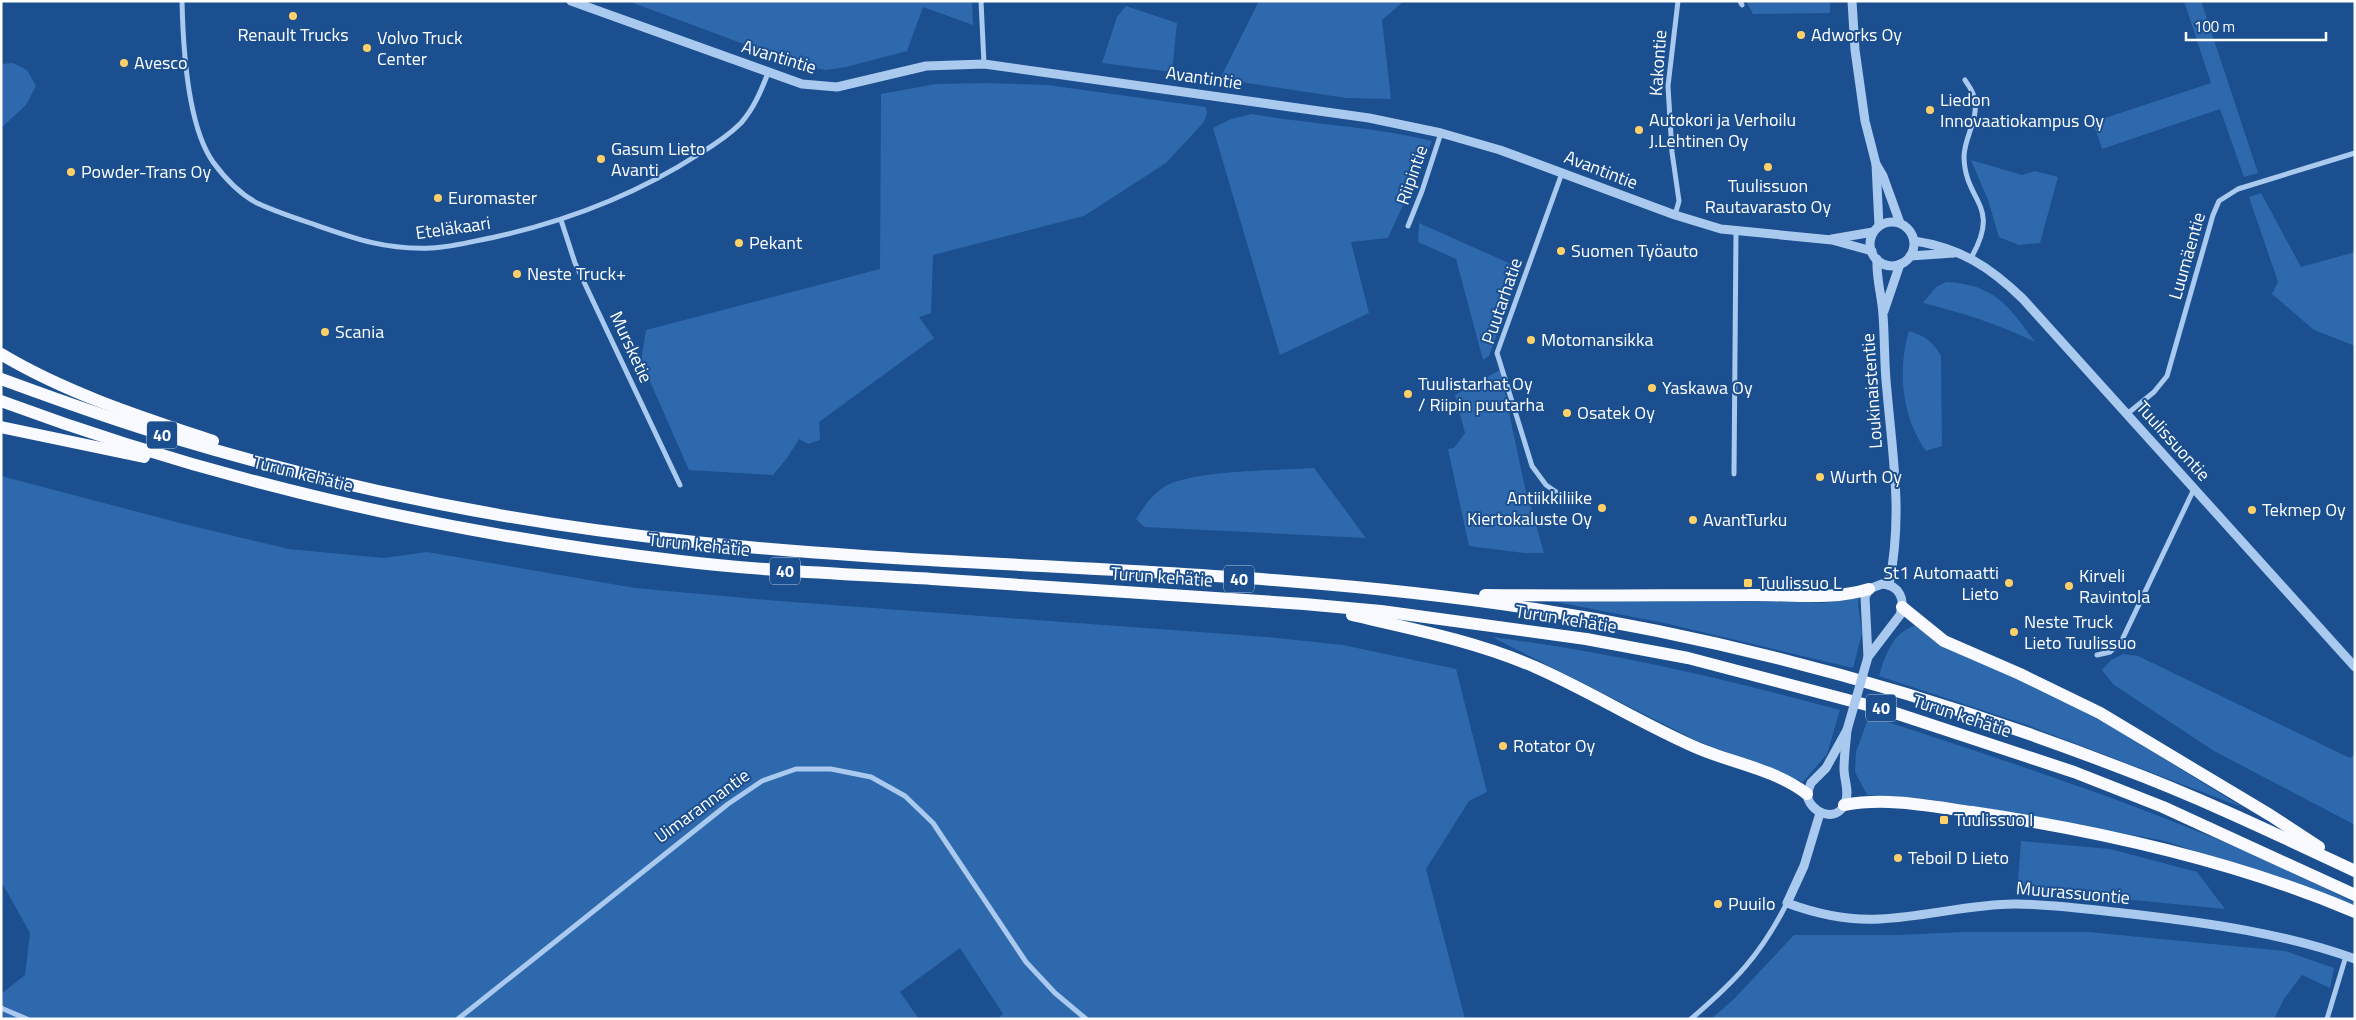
<svg xmlns="http://www.w3.org/2000/svg" width="2356" height="1020" font-family="'Titillium Web',sans-serif">
<style>
.green{fill:#2e69ad}
.lines{fill:none;stroke-linecap:round;stroke-linejoin:round}
.minor{stroke:#a9c9ee;stroke-width:5}
.tertiary{stroke:#a9c9ee;stroke-width:9}
.trunk{stroke:#f8faff;stroke-width:12}
.tertiary-bridge{stroke:#a9c9ee;stroke-width:9}
.poi-dot{fill:#ffd166;stroke:#1b4f8f;stroke-width:2}
.labels{text-anchor:middle;stroke-width:4;stroke-linejoin:round;paint-order:stroke}
.shield{fill:#1b4f8f;stroke:#bbcadd;stroke-width:1}
.shield-label{font-size:16px;font-weight:bold;fill:#fff}
.poi-label{font-size:18px;fill:#fff;stroke:#1b4f8f;text-anchor:start}
.street-label{font-size:18px;fill:#fff;stroke:#1b4f8f}
</style>
<rect width="100%" height="100%" fill="#1b4f8f"/>
<g class="green">
<path d="M628,1H972L973,25L923,7L907,51L846,67L826,70L803,66Z"/>
<path d="M1259,1H1404L1382,20L1391,99L1346,98L1220,79Z"/>
<path d="M1746,1H1830V13L1753,14Z"/>
<path d="M2184,1H2201L2258,173L2244,177L2220,109L2102,149L2093,122L2211,83Z"/>
<path d="M1126,6L1177,23L1172,72L1102,63L1117,17Z"/>
<path d="M13,63L27,70L36,86L26,105L1,128V64Z"/>
<path d="M988,83L1047,85L1206,107L1207,114L1203,123L1166,163L1084,216L933,255L931,313L919,317L934,338L819,422L820,440L808,444L799,439L787,458L773,475L689,470L641,361L646,330L880,269L881,94L936,84Z"/>
<path d="M1252,114C1312,125 1372,126 1432,141L1388,238L1351,242L1369,313L1280,355L1213,128L1231,119Z"/>
<path d="M1971,160L2022,175L2035,171L2058,177L2040,243L2019,245L1999,237L1988,200Z"/>
<path d="M2261,193L2301,267L2355,252V346L2314,330L2272,294L2278,282L2249,197Z"/>
<path d="M1419,223L1520,268L1489,356L1483,360L1456,259L1418,242Z"/>
<path d="M1946,282C1994,284 2009,306 2035,342C1999,324 1962,313 1923,303L1936,287Z"/>
<path d="M1909,331C1925,336 1932,341 1941,356L1942,446L1926,451C1902,418 1897,371 1909,331Z"/>
<path d="M1500,370L1525,488L1544,553H1524L1469,546L1448,449L1454,448L1465,433L1455,395Z"/>
<path d="M1314,468L1366,538L1144,527L1136,519C1143,508 1150,497 1161,489C1187,469 1278,471 1314,468Z"/>
<path d="M1,476L184,524L289,549L383,558L427,552L635,588L779,601L1267,637L1343,645L1456,669L1487,792L1469,801L1426,869L1465,1019H997L1003,1014L960,948L900,992L919,1019H2L1,994L25,975L30,933L1,881Z"/>
<path d="M1859,598L1858,604L1862,633L1853,668L1664,623L1541,599L1779,600L1823,603Z"/>
<path d="M1917,625L2107,724L2244,808L2027,725L1879,676C1886,654 1892,632 1917,625Z"/>
<path d="M1492,637C1610,652 1725,679 1840,710L1827,754L1803,782L1695,740Z"/>
<path d="M2123,654L2138,656L2350,758L2355,754V825L2214,751L2114,685L2102,670L2111,660Z"/>
<path d="M1869,716C1998,758 2127,800 2252,854C2287,868 2321,887 2355,903V907L2315,891L2165,841L2003,811L1919,798L1867,795L1855,772L1856,752Z"/>
<path d="M2021,841L2110,849L2197,872L2225,909L2041,891L2017,895Z"/>
<path d="M1964,932H2088L2285,951L2334,968L2330,988L2302,975L2284,999L2274,1019H1711L1734,999L1794,935H1898Z"/>
</g>
<g class="lines">
<g class="minor">
<path d="M182,1C183,47 187,125 213,162C224,177 240,194 257,203C274,211 292,217 310,223C353,238 384,250 431,248C453,247 474,241 495,237C567,221 637,194 699,154C714,145 729,135 741,123C754,108 761,91 768,73"/>
<path d="M981,1L984,64"/>
<path d="M1740,1L1742,5"/>
<path d="M1965,80C1968,85 1973,91 1974,97C1980,118 1964,137 1964,157C1965,203 2002,204 1971,258"/>
<path d="M1562,173L1497,353L1532,466L1546,485L1562,496L1581,498"/>
<path d="M1675,215L1679,201L1672,152L1668,86L1678,1"/>
<path d="M561,220L575,263L680,485"/>
<path d="M1408,226L1422,191L1441,133"/>
<path d="M2127,414L2154,392L2167,376L2213,215L2219,201L2238,189L2355,153"/>
<path d="M1734,474L1736,232"/>
<path d="M2097,655L2110,652L2122,640L2194,489"/>
<path d="M1,1008L27,1019"/>
<path d="M458,1019L728,804L762,781L796,769H831L871,777L905,796L933,823L1026,962L1055,993L1086,1019"/>
<path d="M1691,1019C1735,981 1760,956 1787,903"/>
<path d="M2327,1019L2346,956"/>
</g>
<g class="tertiary">
<path d="M571,1L802,84L837,87L926,66L984,64L1369,118L1441,133L1500,150L1675,215L1721,229L1832,240L1872,251"/>
<path d="M1852,1L1855,50L1865,121L1876,164L1883,176L1900,223"/>
<path d="M1876,164L1879,226"/>
<circle cx="1892" cy="244" r="22"/>
<path d="M1832,239L1873,232"/>
<path d="M1914,241C1961,248 1990,267 2023,299L2355,667"/>
<path d="M1910,256L1954,253"/>
<path d="M1877,259C1876,279 1882,296 1883,315C1885,341 1884,366 1887,391C1893,460 1903,515 1889,585"/>
<path d="M1884,311L1900,264"/>
<path d="M1882,584C1899,585 1906,599 1900,615L1868,657L1865,597L1869,589Z"/>
<path d="M1847,730C1846,743 1844,756 1844,769C1844,780 1850,792 1845,803C1837,824 1809,813 1807,794L1811,783L1826,768Z"/>
<path d="M1820,813L1804,866L1787,903C1817,914 1848,921 1880,919C1925,917 1970,904 2015,904C2055,904 2094,910 2132,914C2208,923 2283,933 2355,959"/>
</g>
<g class="trunk">
<path d="M1,354C66,393 141,417 213,441"/>
<path d="M1,379C58,400 116,421 174,438C340,488 514,523 686,541C968,571 1254,565 1535,609C1735,640 1933,695 2121,768C2201,798 2278,835 2355,871"/>
<path d="M1,401C219,482 449,534 680,561C763,571 848,574 932,579C1056,587 1180,595 1304,604L1381,611L1586,639L1688,658L1886,710L2074,772L2163,807L2355,895"/>
<path d="M1,427L144,457"/>
<path d="M1485,595C1573,596 1661,595 1748,595C1789,594 1830,601 1869,589"/>
<path d="M1902,607L1944,641L2020,674L2100,713L2270,815L2319,847"/>
<path d="M1352,615C1413,629 1478,642 1535,667C1590,691 1640,723 1695,747C1731,763 1775,769 1807,794"/>
<path d="M1844,805C1887,797 1929,806 1972,812C2100,831 2235,861 2355,912"/>
</g>
<path class="tertiary-bridge" d="M1847,730L1868,657"/>
</g>
<g class="poi-dot">
<circle cx="293" cy="16" r="5"/>
<circle cx="1801" cy="35" r="5"/>
<circle cx="367" cy="48" r="5"/>
<circle cx="124" cy="63" r="5"/>
<circle cx="1930" cy="110" r="5"/>
<circle cx="1639" cy="130" r="5"/>
<circle cx="601" cy="159" r="5"/>
<circle cx="1768" cy="167" r="5"/>
<circle cx="71" cy="172" r="5"/>
<circle cx="438" cy="198" r="5"/>
<circle cx="739" cy="243" r="5"/>
<circle cx="1561" cy="251" r="5"/>
<circle cx="517" cy="274" r="5"/>
<circle cx="325" cy="332" r="5"/>
<circle cx="1531" cy="340" r="5"/>
<circle cx="1652" cy="388" r="5"/>
<circle cx="1408" cy="394" r="5"/>
<circle cx="1567" cy="413" r="5"/>
<circle cx="1820" cy="477" r="5"/>
<circle cx="1602" cy="508" r="5"/>
<circle cx="2252" cy="510" r="5"/>
<circle cx="1693" cy="520" r="5"/>
<rect x="1743" y="578" width="10" height="10" rx="2.5"/>
<circle cx="2009" cy="583" r="5"/>
<circle cx="2069" cy="586" r="5"/>
<circle cx="2014" cy="632" r="5"/>
<circle cx="1503" cy="746" r="5"/>
<rect x="1939" y="815" width="10" height="10" rx="2.5"/>
<circle cx="1898" cy="858" r="5"/>
<circle cx="1718" cy="904" r="5"/>
</g>
<g class="labels">
<g class="shield">
<rect x="147" y="421.5" width="30" height="27" rx="4"/>
<rect x="770" y="557.5" width="30" height="27" rx="4"/>
<rect x="1224" y="565.5" width="30" height="27" rx="4"/>
<rect x="1866" y="694.5" width="30" height="27" rx="4"/>
</g>
<g class="shield-label">
<text x="162" y="441">40</text>
<text x="785" y="577">40</text>
<text x="1239" y="585">40</text>
<text x="1881" y="714">40</text>
</g>
<g class="poi-label">
<text x="293" y="41" text-anchor="middle">Renault Trucks</text>
<text x="1811" y="41">Adworks Oy</text>
<text x="377" y="44">Volvo Truck<tspan x="377" dy="21">Center</tspan></text>
<text x="134" y="69">Avesco</text>
<text x="1940" y="106">Liedon<tspan x="1940" dy="21">Innovaatiokampus Oy</tspan></text>
<text x="1649" y="126">Autokori ja Verhoilu<tspan x="1649" dy="21">J.Lehtinen Oy</tspan></text>
<text x="611" y="155">Gasum Lieto<tspan x="611" dy="21">Avanti</tspan></text>
<text x="81" y="178">Powder-Trans Oy</text>
<text x="1768" y="192" text-anchor="middle">Tuulissuon<tspan x="1768" dy="21">Rautavarasto Oy</tspan></text>
<text x="448" y="204">Euromaster</text>
<text x="749" y="249">Pekant</text>
<text x="1571" y="257">Suomen Työauto</text>
<text x="527" y="280">Neste Truck+</text>
<text x="335" y="338">Scania</text>
<text x="1541" y="346">Motomansikka</text>
<text x="1418" y="390">Tuulistarhat Oy<tspan x="1418" dy="21">/ Riipin puutarha</tspan></text>
<text x="1662" y="394">Yaskawa Oy</text>
<text x="1577" y="419">Osatek Oy</text>
<text x="1830" y="483">Wurth Oy</text>
<text x="1592" y="504" text-anchor="end">Antiikkiliike<tspan x="1592" dy="21">Kiertokaluste Oy</tspan></text>
<text x="2262" y="516">Tekmep Oy</text>
<text x="1703" y="526">AvantTurku</text>
<text x="1999" y="579" text-anchor="end">St1 Automaatti<tspan x="1999" dy="21">Lieto</tspan></text>
<text x="2079" y="582">Kirveli<tspan x="2079" dy="21">Ravintola</tspan></text>
<text x="1758" y="589">Tuulissuo L</text>
<text x="2024" y="628">Neste Truck<tspan x="2024" dy="21">Lieto Tuulissuo</tspan></text>
<text x="1513" y="752">Rotator Oy</text>
<text x="1954" y="826">Tuulissuo I</text>
<text x="1908" y="864">Teboil D Lieto</text>
<text x="1728" y="910">Puuilo</text>
</g>
<g class="street-label">
<text transform="translate(779 57) rotate(17)" y="6">Avantintie</text>
<text transform="translate(1658 63) rotate(-86)" y="6">Kakontie</text>
<text transform="translate(1204 78) rotate(8)" y="6">Avantintie</text>
<text transform="translate(1601 170) rotate(21)" y="6">Avantintie</text>
<text transform="translate(1412 175) rotate(-71)" y="6">Riipintie</text>
<text transform="translate(453 228) rotate(-8)" y="6">Eteläkaari</text>
<text transform="translate(2187 256) rotate(-74)" y="6">Luumäentie</text>
<text transform="translate(1502 301) rotate(-71)" y="6">Puutarhatie</text>
<text transform="translate(631 347) rotate(65)" y="6">Mursketie</text>
<text transform="translate(1872 391) rotate(-94)" y="6">Loukinaistentie</text>
<text transform="translate(2173 441) rotate(48)" y="6">Tuulissuontie</text>
<text transform="translate(303 474) rotate(14)" y="6">Turun kehätie</text>
<text transform="translate(699 545) rotate(6)" y="6">Turun kehätie</text>
<text transform="translate(1162 577) rotate(4)" y="6">Turun kehätie</text>
<text transform="translate(1566 619) rotate(9)" y="6">Turun kehätie</text>
<text transform="translate(1962 716) rotate(18)" y="6">Turun kehätie</text>
<text transform="translate(702 806) rotate(-36)" y="6">Uimarannantie</text>
<text transform="translate(2073 893) rotate(5)" y="6">Muurassuontie</text>
</g>
</g>
<rect width="2356" height="1020" fill="none" stroke="#ffffff" stroke-width="5"/>
<path d="M2186 32v8h140v-8" fill="none" stroke="#ffffff" stroke-width="2.5"/>
<text x="2194" y="32" font-size="15" fill="#ffffff" stroke="#1b4f8f" stroke-width="4" paint-order="stroke">100 m</text>
</svg>
